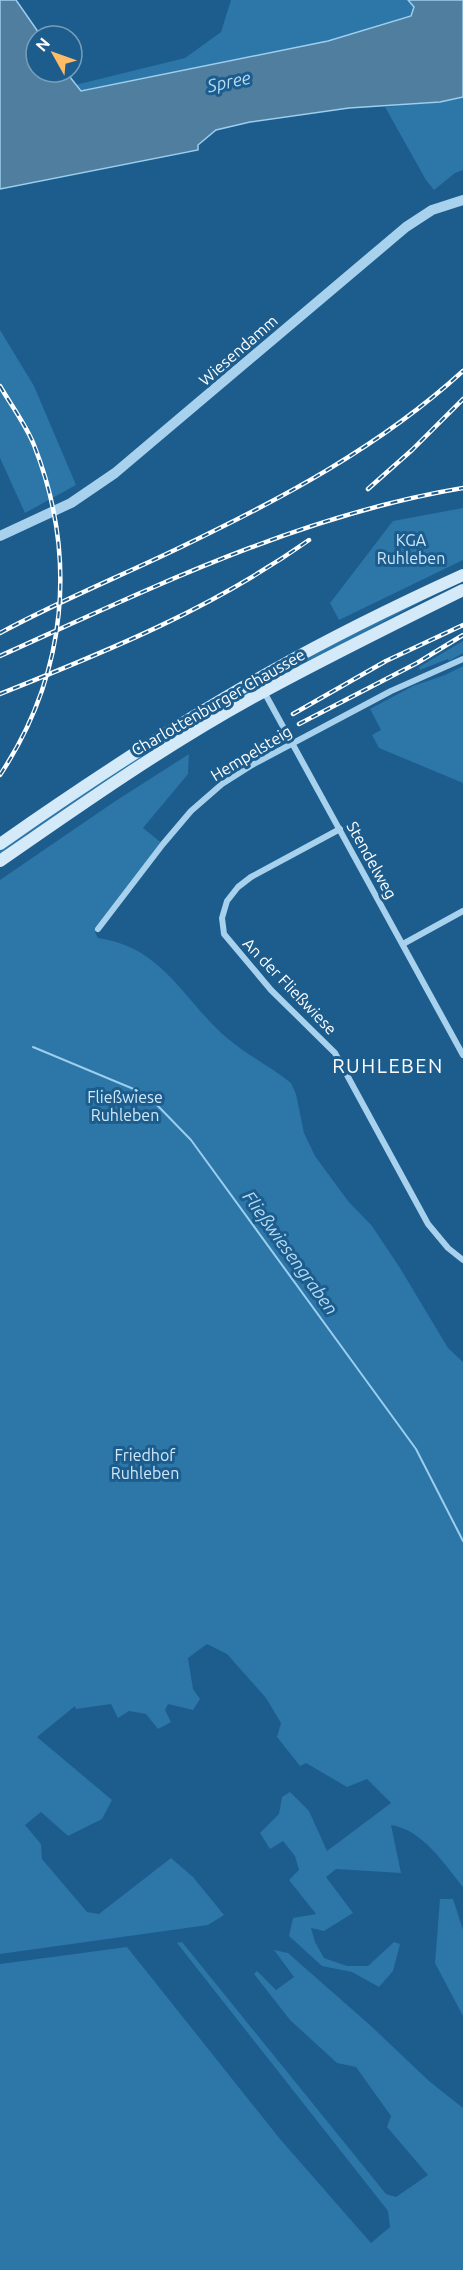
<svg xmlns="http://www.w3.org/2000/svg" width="463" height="2270" font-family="Ubuntu,sans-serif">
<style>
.green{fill:#2c76a8}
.water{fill:#507e9f;stroke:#9bceef;stroke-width:1.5}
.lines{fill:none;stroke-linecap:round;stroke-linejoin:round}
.stream{stroke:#9bceef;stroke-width:2}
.minor{stroke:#a8d1ed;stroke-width:6}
.tertiary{stroke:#a8d1ed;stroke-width:10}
.secondary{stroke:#d5eaf9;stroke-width:12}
.rail-casing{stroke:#fff;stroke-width:4.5}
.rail{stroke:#1c5d8d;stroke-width:2;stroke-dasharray:7;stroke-linecap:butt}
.labels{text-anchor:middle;stroke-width:6;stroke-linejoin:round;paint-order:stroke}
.street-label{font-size:16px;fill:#fff;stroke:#1c5d8d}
.park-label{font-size:16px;fill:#cee8f9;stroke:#1c5d8d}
.water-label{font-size:18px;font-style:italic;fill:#b4dbf4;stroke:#1c5d8d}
.quarter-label{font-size:20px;letter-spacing:1.5px;fill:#fff;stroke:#1c5d8d}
</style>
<rect width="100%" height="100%" fill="#1c5d8d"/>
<g class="green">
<path d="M231,0H408L414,7L411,16L328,41L81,91L75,85L185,58L221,32Z"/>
<path d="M463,97V170L455,173L434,190L426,180L385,107L440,102Z"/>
<path d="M0,330L34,386L76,485L25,513L0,458Z"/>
<path d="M463,508V560L339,620L330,603L393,521Z"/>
<path d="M421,598L422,601L286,674L285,672L321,649Z"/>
<path d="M463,641V653L449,661L448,659L420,670L419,667Z"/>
<path d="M463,666V783L379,748L372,735L381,730L370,709L413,686L445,675Z"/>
<path d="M250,690L254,691L0,855V849C81,793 164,740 250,690Z"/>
<path d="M189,754L188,774L143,828L163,844L95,932L98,938C163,947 182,999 227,1038C247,1055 271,1067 291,1083L296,1094L304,1133L315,1156L348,1201L372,1226L400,1268L448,1348L463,1362V1887C444,1864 423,1830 391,1825L401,1873L336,1869L326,1877L353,1913L324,1931L311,1928L315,1942L324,1958L347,1966H368L394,1942L400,1944L393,1971L379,1987L352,1972L322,1966L289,1936L293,1918L316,1914L289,1880L299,1870L295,1856L283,1841L270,1849L260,1833L279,1814L282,1797L290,1792L309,1811L327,1851L391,1803L367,1779L347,1787L306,1763L300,1766L277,1737L281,1723L266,1698L227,1654L207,1644L188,1658L193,1689L200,1699L193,1710L168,1704L165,1710L171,1722L158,1729L146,1714L129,1711L118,1718L111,1704L76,1709L75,1706L37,1737L112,1800L102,1819L68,1836L41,1812L25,1825L41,1844L42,1859L87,1912L99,1914L171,1858L193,1877L224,1915L208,1925L0,1954V880L114,802Z"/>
<path d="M440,1899H453L463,1930V2016L435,1963Z"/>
<path d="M182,1942L386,2194L396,2197L428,2175L387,2127L391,2116L356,2067L337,2063L290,2020L254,1974L257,1971L276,1990L294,1977L274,1950L288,1953L371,2026L429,2081L463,2108V2270H0V1964L127,1947L280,2139L371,2243L390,2227L388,2211L177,1943Z"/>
</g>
<path class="water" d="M0,0H16L41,36H36V72H66L81,91L328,41L411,16L414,7L408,0H463V97L440,102L349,108L250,122L216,130L198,145V150L0,189Z"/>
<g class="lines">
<path class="stream" d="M33,1047L136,1090L156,1104L191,1140L416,1449L463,1541"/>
<g class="minor">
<path d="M263,690L463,1055"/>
<path d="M340,829L251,877L238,887L227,901L222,918L224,934L271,990L335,1053L428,1224L448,1248L463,1260"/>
<path d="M98,929L163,844L191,811L222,784L252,765L391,691L463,659"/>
<path d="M403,944L463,911"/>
</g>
<path class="tertiary" d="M0,536L71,503L115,473L406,227L432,210L463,200"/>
<g class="secondary">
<path d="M0,844C87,783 175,725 268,673C332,637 397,605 463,575"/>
<path d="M0,861C82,804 165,746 252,698C321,660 392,625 463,590"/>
</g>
<defs>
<g id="rail">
<path d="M0,386C11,405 26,425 34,445C78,557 67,674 0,775"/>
<path d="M368,489L412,450L463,399"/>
<path d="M0,633C59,601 121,576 181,547C281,499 381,446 463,371"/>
<path d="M0,656C149,589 300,515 463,488"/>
<path d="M0,694C110,650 211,609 309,540"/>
<path d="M293,714L386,661L463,625"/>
<path d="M299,724L417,663L463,635"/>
</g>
</defs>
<use href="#rail" class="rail-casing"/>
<use href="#rail" class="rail"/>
</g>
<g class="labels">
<g class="street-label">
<text transform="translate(238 350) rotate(-41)" y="6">Wiesendamm</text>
<text transform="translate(218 702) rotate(-30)" y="6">Charlottenburger Chaussee</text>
<text transform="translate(251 753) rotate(-31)" y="6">Hempelsteig</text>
<text transform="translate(372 860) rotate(61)" y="6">Stendelweg</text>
<text transform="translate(290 986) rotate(46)" y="6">An der Fließwiese</text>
</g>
<g class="park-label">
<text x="411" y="546">KGA<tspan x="411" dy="18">Ruhleben</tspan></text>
<text x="125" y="1103">Fließwiese<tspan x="125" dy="18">Ruhleben</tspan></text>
<text x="145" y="1461">Friedhof<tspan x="145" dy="18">Ruhleben</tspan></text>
</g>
<g class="water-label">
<text transform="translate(229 82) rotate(-12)" y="6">Spree</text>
<text transform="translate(290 1253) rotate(54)" y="6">Fließwiesengraben</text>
</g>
<g class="quarter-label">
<text x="388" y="1073">RUHLEBEN</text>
</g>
</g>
<g transform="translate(54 54) rotate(310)"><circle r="28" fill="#1c5d8d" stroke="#779ebb" stroke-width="1.5"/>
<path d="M0-4.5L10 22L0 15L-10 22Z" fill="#febc66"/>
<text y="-9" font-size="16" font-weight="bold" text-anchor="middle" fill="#ffffff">N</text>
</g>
</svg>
